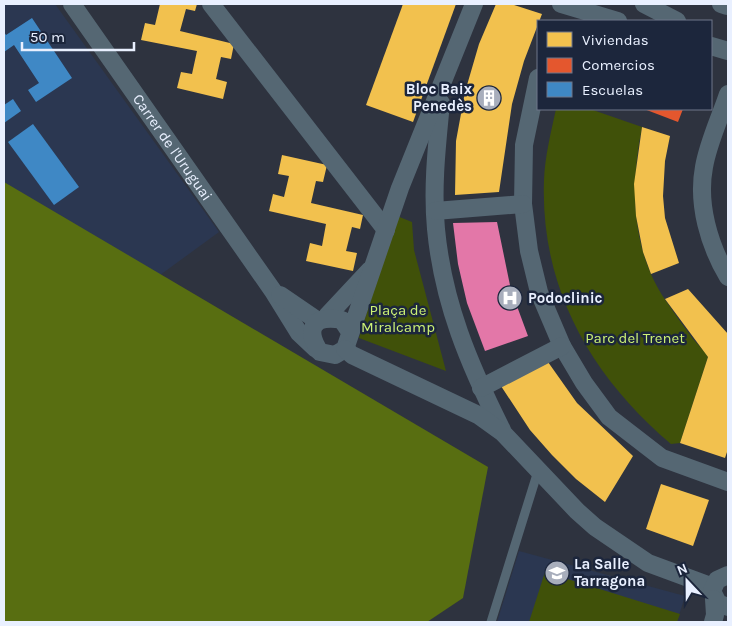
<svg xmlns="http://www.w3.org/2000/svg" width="732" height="626" font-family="Karla,sans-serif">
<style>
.built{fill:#2b3751}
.green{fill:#405109}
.forest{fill:#586e11}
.homes{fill:#f2c14e}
.shops{fill:#e4572e}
.schools{fill:#3f88c5}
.health{fill:#e377a8}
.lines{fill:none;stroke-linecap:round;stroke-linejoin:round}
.service{stroke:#556773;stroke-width:9}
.minor{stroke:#556773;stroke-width:18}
.labels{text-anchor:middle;stroke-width:5;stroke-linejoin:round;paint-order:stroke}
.poi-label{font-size:15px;font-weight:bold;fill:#e9f0ff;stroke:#1c263c;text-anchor:start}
.street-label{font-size:15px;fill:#e9f0ff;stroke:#1c263c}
.park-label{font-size:15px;fill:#cdf276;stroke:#1c263c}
</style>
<rect width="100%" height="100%" fill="#2e333f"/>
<g class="built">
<path d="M4,4H55L219,232L145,286L4,189Z"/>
<path d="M519,551L685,596L677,622H497Z"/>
</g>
<g class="green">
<path d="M556,109H590L642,127C630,186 631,250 666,301C675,314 684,327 693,339C698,345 704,350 708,357L680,443L671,444C591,376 540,288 544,180C545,156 551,132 556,109Z"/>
<path d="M397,216L412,222L414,250L446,371L359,338Z"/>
<path d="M545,572L680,614L677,622H529Z"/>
</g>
<path class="forest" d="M4,182L488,467L463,598L427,622H4Z"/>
<g class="homes">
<path d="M160,4H197L195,11L186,9L180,31L234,44L231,59L221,57L216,79L227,82L223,99L177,88L181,72L192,74L197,51L141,40L145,23L155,25Z"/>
<path d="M403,4H456L413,122L366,105Z"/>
<path d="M496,4H511L542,14L524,61L512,104L499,192L455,195L456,141L465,92L479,44Z"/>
<path d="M642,127L670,136L665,161L663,196L665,218L679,263L651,274L643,252L636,216L634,184Z"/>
<path d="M282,155L327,165L323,182L316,181L311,203L363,215L360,229L352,227L346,251L357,253L353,271L306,261L310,243L322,246L326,224L269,211L273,194L284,197L289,176L278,174Z"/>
<path d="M688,289L728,334V449L725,458L680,443L708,357L665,299Z"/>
<path d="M548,362L577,403L633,456L605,502L576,479L552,455L530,430L501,386Z"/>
<path d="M661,484L709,500L693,546L646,529Z"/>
</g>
<path class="shops" d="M644,109H683L678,122Z"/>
<g class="schools">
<path d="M32,18L72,78L36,102L28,90L39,83L14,45L4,52V32L6,35Z"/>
<path d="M13,99L21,111L4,123V105Z"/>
<path d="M33,124L79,187L54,205L8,142Z"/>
</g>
<path class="health" d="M497,222L511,290L528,336L485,351L467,303L458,264L453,223Z"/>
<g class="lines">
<path class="service" d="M491,622L538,471"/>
<g class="minor">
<path id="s1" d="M72,4L273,291L299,333L316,349"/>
<path d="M211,4L386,230"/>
<path d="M561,4L618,21"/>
<path d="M644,4L677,21"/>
<path d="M721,4L727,6L728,4"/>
<path d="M711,46L728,51"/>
<path d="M538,78L524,145L523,204L529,251L539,292L562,346L584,383L609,417L662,458L728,482"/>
<path d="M728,94C720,118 708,143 704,167C697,204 709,245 728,277"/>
<path d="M441,103C437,145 432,187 436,229C443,303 469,364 502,430"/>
<path d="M435,211L523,204"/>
<path d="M280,295L318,321"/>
<path d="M327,316L370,270"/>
<path d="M350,332L342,320C314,314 304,329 320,352L335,355L345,349L400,188L474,4"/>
<path d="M345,349L352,355L478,415L503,433L577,511L595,527L648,563L713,587"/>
<path d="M481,388L562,346"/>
<path d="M728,575L717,580L712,591L718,603L728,607"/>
<path d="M713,622L715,615L714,599"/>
</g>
</g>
<defs>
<symbol id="building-disc" viewBox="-11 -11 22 22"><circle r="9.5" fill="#a8aebc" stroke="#1c263c"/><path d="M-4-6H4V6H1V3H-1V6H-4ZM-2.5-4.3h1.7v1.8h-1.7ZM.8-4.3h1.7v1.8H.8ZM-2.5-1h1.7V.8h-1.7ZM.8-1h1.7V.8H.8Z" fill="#fff"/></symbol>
<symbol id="hospital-disc" viewBox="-11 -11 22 22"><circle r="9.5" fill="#a8aebc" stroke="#1c263c"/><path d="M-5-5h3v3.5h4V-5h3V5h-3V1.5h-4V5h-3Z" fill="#fff"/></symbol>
<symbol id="school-disc" viewBox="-11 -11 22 22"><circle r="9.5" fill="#a8aebc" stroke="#1c263c"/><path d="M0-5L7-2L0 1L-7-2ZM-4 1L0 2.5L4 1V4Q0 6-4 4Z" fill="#fff"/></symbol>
</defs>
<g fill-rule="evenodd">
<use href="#building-disc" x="475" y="84" width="28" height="28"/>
<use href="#hospital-disc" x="496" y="284" width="28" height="28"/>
<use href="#school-disc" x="543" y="559" width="28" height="28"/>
</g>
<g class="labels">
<g class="poi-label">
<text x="472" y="94" text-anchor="end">Bloc Baix<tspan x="472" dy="17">Penedès</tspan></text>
<text x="528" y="303">Podoclinic</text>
<text x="574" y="569">La Salle<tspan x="574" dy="17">Tarragona</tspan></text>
</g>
<g class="street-label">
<text dy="5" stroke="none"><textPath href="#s1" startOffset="175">Carrer de l'Uruguai</textPath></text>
</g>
<g class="park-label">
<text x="398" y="315">Plaça de<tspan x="398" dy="17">Miralcamp</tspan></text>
<text x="635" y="343">Parc del Trenet</text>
</g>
</g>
<rect width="732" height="626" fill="none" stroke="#e9f0ff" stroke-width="10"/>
<rect x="537" y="20" width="175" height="90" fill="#1c263c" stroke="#6e778a"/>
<rect x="547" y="32" width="25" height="15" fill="#f2c14e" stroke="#6e778a"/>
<text x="582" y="45" font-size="15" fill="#e9f0ff">Viviendas</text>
<rect x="547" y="58" width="25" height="15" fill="#e4572e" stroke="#6e778a"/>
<text x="582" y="70" font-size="15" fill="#e9f0ff">Comercios</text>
<rect x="547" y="82" width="25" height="15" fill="#3f88c5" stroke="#6e778a"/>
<text x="582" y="95" font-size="15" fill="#e9f0ff">Escuelas</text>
<g transform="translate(687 581) rotate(338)" stroke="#1c263c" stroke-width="4" paint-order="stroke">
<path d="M0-4L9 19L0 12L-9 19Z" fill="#e9f0ff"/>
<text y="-8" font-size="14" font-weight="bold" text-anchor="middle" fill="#e9f0ff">N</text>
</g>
<path d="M22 42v8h112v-8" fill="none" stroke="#e9f0ff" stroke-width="2.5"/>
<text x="30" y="42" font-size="15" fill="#e9f0ff" stroke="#1c263c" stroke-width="4" paint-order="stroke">50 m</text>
</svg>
